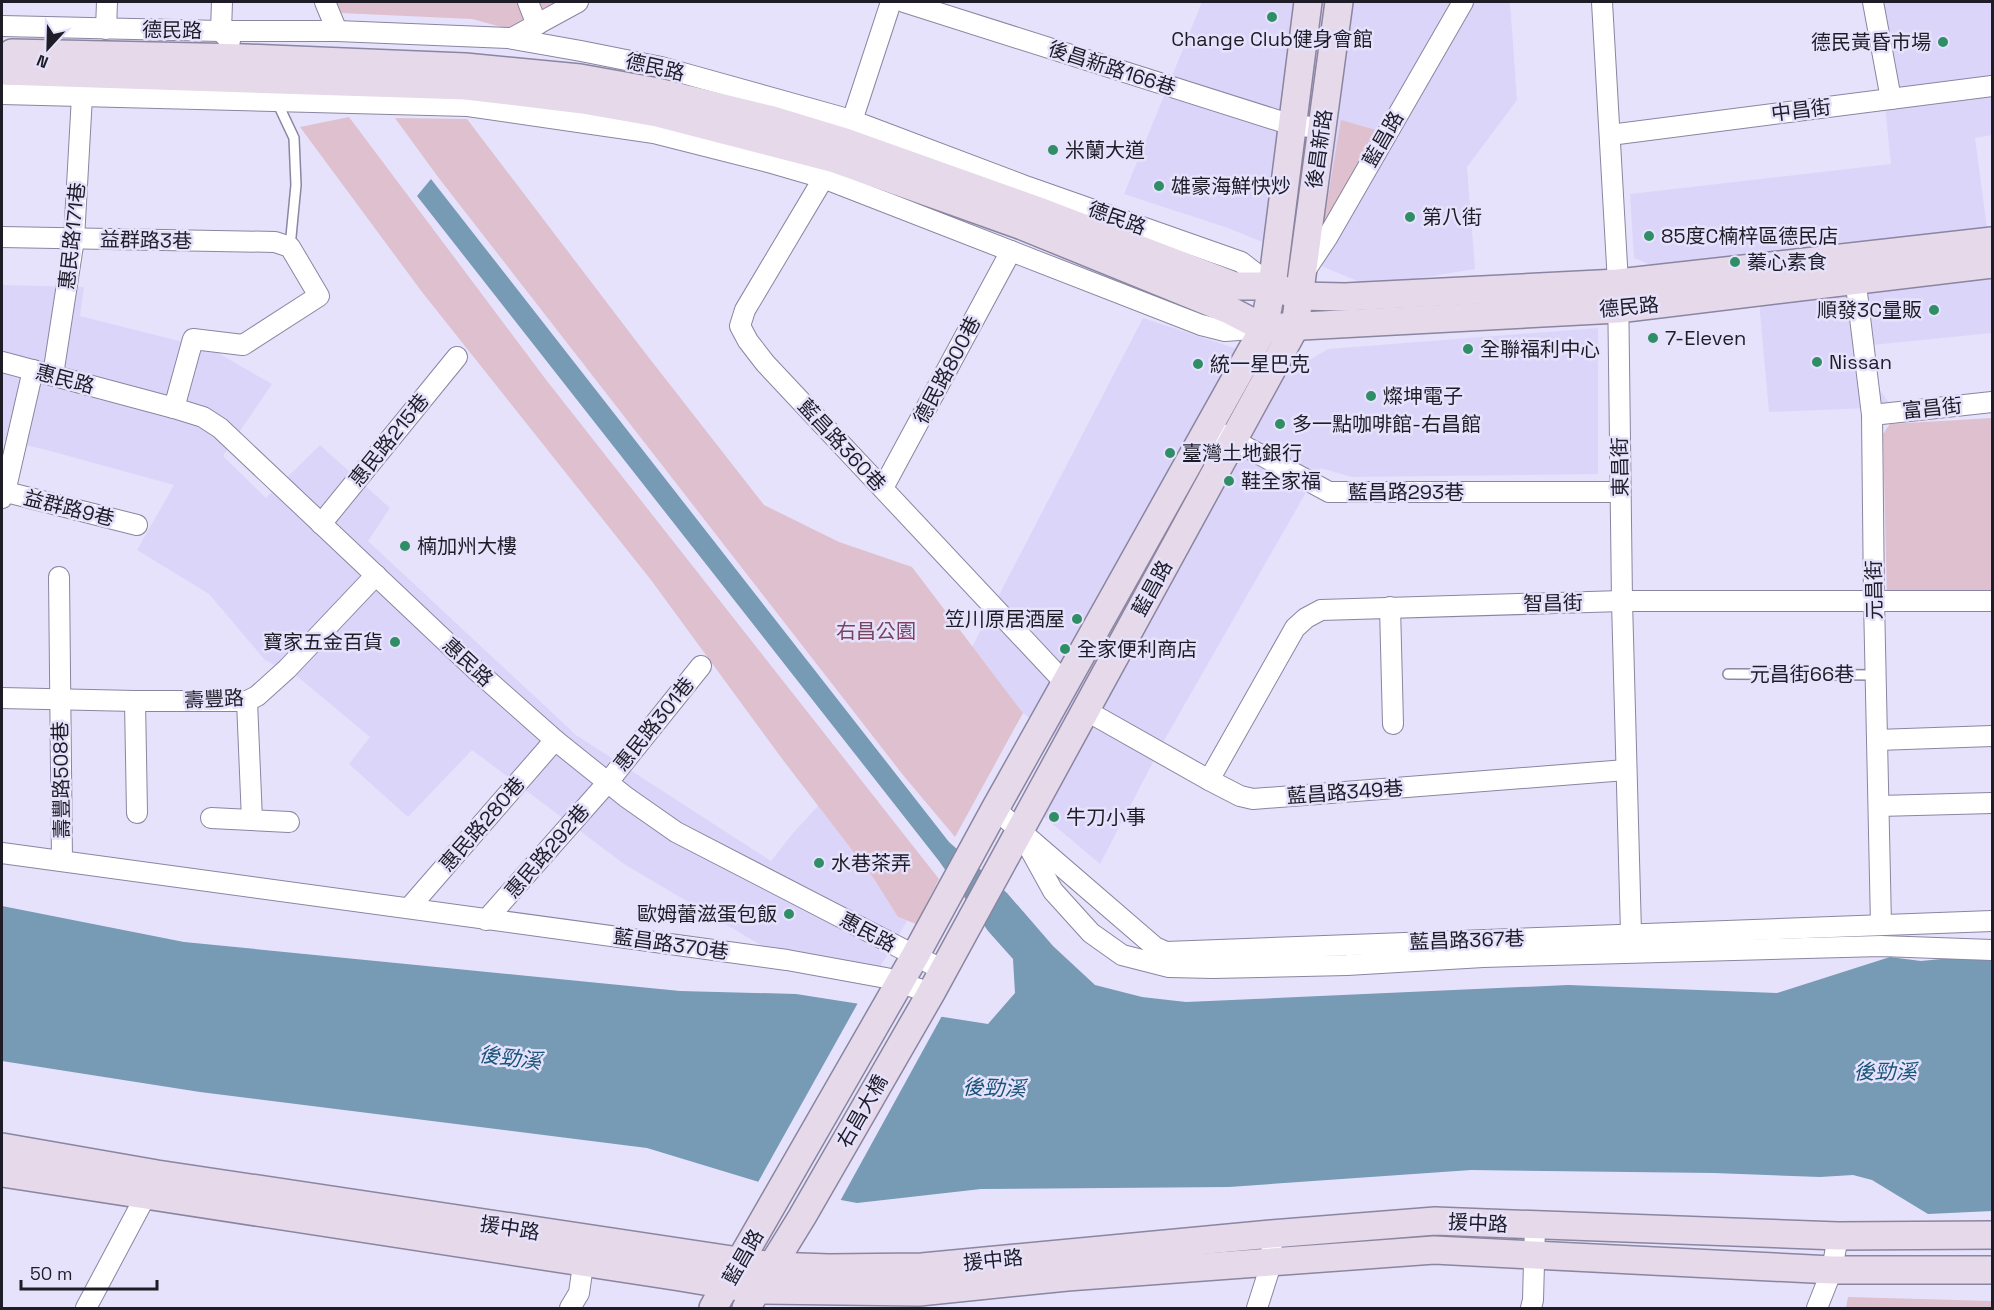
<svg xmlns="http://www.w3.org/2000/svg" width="1994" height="1310" font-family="'Space Grotesk','Noto Sans TC',sans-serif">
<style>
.built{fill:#dcd5fa}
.green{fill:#dfc0cf}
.water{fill:#779ab5}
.pier{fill:#e6e2fb}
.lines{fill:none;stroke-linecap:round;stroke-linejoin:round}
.lane-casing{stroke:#8a85a1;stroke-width:12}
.street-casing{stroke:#8a85a1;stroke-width:22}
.secondary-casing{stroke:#8a85a1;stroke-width:30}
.lane{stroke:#fff;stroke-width:9}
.street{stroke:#fff;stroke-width:20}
.secondary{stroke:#e6d9e9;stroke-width:27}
.poi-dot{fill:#308e67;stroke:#e6e2fb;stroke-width:2}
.labels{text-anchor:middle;stroke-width:5;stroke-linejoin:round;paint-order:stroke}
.street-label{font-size:20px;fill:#1e1c27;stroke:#e6e2fb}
.poi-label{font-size:20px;fill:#1e1c27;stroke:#e6e2fb;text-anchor:start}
.park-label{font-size:20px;fill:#7a4361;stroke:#e6e2fb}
.water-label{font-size:21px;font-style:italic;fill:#195479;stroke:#e6e2fb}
</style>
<rect width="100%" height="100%" fill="#e6e2fb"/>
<g class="built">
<path d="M1202,2H1510L1517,100L1467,167L1475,269L1370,286L1228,228L1124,194Z"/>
<path d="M1882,2H1992V135L1975,138L1992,265V333L1872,345L1875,383L1892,407L1769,412L1760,313L1761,255L1656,267L1634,258L1630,194L1891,164L1885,107L1903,106Z"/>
<path d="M2,285L84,287L80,316L211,349L272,384L223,456L266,498L320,445L390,508L368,541L576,735L771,861L793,833L818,806L874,879L898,917L907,921L880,967L776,954L624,864L472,750L408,817L349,764L370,737L298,677L265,660L209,594L137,550L174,485L43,449L2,440Z"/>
<path d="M1143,318L1296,368L1328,349L1598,328V474L1352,477L1320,468L1166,737L1100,864L1042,815L1077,752L1023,713L972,647Z"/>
</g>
<g class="green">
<path d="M335,2H582L527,34L472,19L341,13Z"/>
<path d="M349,117L547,381L939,879L916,924L898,917L874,879L780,756L651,580L422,292L300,127Z"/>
<path d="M395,118L467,119L646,354L764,505L839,542L912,567L1023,713L955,837L903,775L438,177Z"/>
<path d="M1341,120L1376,130L1323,227Z"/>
<path d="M1992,418V596L1887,598L1883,434L1890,424Z"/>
<path d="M1848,1297L1992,1301V1308H1846Z"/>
</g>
<path class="water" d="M431,179L949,842L1007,893L1053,946L1095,985L1142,997L1186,1002L1568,985L1777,993L1890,957L1921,961L1992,954V1211L1928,1214L1872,1180L1853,1175L1820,1177L1714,1173L1471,1170L1229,1187L981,1189L857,1203L782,1189L647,1148L200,1092L2,1061V906L184,942L680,991L796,994L988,1024L1015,993L1013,959L988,931L939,861L417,196Z"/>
<path class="pier" d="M859,1001L943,1014L839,1203L781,1192L757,1184Z"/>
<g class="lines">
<defs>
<g id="lane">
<path d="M277,102L294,138L296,185L290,247"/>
<path d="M1728,674L1876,675"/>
</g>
<g id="street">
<path d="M222,2L221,31L230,41"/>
<path d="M325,2L337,31"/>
<path d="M528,2L537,25"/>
<path d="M904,2L1292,125L1321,128"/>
<path d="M1602,2L1618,283L1622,601L1631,933"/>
<path d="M1873,2L1891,99"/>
<path d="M2,26L221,31H337L508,38L581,51L661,67L851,120L1028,187L1241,262L1272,286"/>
<path d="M106,29L107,2"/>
<path d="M512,38L578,2"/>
<path d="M2,94L468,106L654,133L768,162L823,178L1201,325L1225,331L1264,328"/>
<path d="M848,133L891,2"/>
<path d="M1610,135L1992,86"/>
<path d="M829,169L745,310L740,326L748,341L765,363L1065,683"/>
<path d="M2,237L275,242L290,247L319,296L243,345L193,339L174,408"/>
<path d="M1854,269L1872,415L1874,600L1881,925"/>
<path d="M1305,271L1327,238L1463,2"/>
<path d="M2,362L174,408L203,417L220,428L476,670L555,740L626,797L676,832L943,970"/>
<path d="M53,375L74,239L82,96"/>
<path d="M1872,415L1992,402"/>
<path d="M1222,434L1329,492H1620"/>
<path d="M883,488L1011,251"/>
<path d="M2,491L137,525"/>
<path d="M2,498L5,492L33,370"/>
<path d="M321,524L457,357"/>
<path d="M59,577L62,861"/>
<path d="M1390,607L1393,724"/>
<path d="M2,698L135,701H247L257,696L287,669L376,575"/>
<path d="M135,701L137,813"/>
<path d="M247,701L252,820"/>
<path d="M1085,710L1209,780L1240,796L1253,799L1626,770"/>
<path d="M1877,740L1992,736"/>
<path d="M1209,780L1295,628L1306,618L1321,610L1622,601H1992"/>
<path d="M1879,806L1992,803"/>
<path d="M995,809L1155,947L1166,952L1992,921"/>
<path d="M211,818L289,822"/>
<path d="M1026,842L1053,891L1091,933L1122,955L1169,967L1213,968L1347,965L1483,957L1881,946L1992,950"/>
<path d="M2,853L787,960L886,978L931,993"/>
<path d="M409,908L555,740"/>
<path d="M486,920L608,782L701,666"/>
<path d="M86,1308L152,1184"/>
<path d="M570,1308L579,1293L585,1251"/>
<path d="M1257,1308L1272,1261L1271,1234"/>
<path d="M1531,1308L1533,1300L1535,1226"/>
<path d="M1817,1308L1832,1270L1838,1236"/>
</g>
<g id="secondary">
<path d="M12,53L246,58L465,67L580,78L658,92L769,119L845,142L1047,214L1235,286H1272L1299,296L1345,297L1618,283L1992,241"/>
<path d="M2,71L466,86L583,100L657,113L835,159L1020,225L1229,310L1264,328L1618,309L1992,264"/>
<path d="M2,1147L157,1174L772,1266L829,1268L922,1267L1271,1234L1435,1221L1838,1236L1992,1235"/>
<path d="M2,1173L680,1277L757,1290L919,1292L1067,1277L1434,1250L1832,1270H1992"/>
<path d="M713,1308L915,956L995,809L1264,328L1272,286L1308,2"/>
<path d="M746,1308L802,1217L931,993L1295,327L1339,2"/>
</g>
</defs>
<use href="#lane" class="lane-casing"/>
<use href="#street" class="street-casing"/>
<use href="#secondary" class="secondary-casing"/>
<use href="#lane" class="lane"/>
<use href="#street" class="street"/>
<use href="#secondary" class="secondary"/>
</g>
<g class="poi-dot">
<circle cx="1272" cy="17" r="6"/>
<circle cx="1943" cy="42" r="6"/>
<circle cx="1053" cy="150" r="6"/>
<circle cx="1159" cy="186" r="6"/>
<circle cx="1410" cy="217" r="6"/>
<circle cx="1649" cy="236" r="6"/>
<circle cx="1735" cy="262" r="6"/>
<circle cx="1934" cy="310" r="6"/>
<circle cx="1653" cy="338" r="6"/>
<circle cx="1468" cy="349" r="6"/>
<circle cx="1817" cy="362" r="6"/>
<circle cx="1198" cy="364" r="6"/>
<circle cx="1371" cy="396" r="6"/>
<circle cx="1280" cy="424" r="6"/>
<circle cx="1170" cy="453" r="6"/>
<circle cx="1229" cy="481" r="6"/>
<circle cx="405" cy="546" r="6"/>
<circle cx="1077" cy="619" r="6"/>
<circle cx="395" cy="642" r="6"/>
<circle cx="1065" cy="649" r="6"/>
<circle cx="1054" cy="817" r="6"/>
<circle cx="819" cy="863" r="6"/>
<circle cx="789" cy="914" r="6"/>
</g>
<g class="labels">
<g class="street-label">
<text transform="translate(172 30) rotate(1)" y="7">德民路</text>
<text transform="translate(655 67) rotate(13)" y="7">德民路</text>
<text transform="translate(1112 68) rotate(18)" y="7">後昌新路166巷</text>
<text transform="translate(1801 110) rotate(-7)" y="7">中昌街</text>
<text transform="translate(1383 139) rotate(-60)" y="7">藍昌路</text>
<text transform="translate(1319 149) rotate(-82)" y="7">後昌新路</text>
<text transform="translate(1117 218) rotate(20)" y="7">德民路</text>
<text transform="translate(72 236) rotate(-84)" y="7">惠民路171巷</text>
<text transform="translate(146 240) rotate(1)" y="7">益群路3巷</text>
<text transform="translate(1629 307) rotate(-5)" y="7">德民路</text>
<text transform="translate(947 370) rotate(-62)" y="7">德民路800巷</text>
<text transform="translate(65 379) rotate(15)" y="7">惠民路</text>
<text transform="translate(1932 408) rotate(-6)" y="7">富昌街</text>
<text transform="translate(389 440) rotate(-51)" y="7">惠民路215巷</text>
<text transform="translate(842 445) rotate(47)" y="7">藍昌路360巷</text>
<text transform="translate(1620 467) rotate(-91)" y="7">東昌街</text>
<text x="1406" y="499">藍昌路293巷</text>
<text transform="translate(69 508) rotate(14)" y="7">益群路9巷</text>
<text transform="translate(1152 588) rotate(-61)" y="7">藍昌路</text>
<text transform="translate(1874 590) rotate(-91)" y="7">元昌街</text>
<text transform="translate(1553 603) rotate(-1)" y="7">智昌街</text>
<text transform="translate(468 662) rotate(43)" y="7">惠民路</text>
<text x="1802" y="681">元昌街66巷</text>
<text transform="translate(214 699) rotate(-3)" y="7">壽豐路</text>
<text transform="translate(654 724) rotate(-51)" y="7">惠民路301巷</text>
<text transform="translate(61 780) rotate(-91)" y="7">壽豐路508巷</text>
<text transform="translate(1345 792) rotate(-4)" y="7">藍昌路349巷</text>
<text transform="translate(482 824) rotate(-49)" y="7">惠民路280巷</text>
<text transform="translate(547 851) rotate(-49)" y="7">惠民路292巷</text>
<text transform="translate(868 932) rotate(28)" y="7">惠民路</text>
<text transform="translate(1467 940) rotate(-2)" y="7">藍昌路367巷</text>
<text transform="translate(671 944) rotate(8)" y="7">藍昌路370巷</text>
<text transform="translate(862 1111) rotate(-60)" y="7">右昌大橋</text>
<text transform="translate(1478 1223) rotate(3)" y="7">援中路</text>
<text transform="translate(510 1228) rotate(9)" y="7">援中路</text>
<text transform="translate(743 1257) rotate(-60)" y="7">藍昌路</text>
<text transform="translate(993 1260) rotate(-6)" y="7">援中路</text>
</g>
<g class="poi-label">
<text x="1272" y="46" text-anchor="middle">Change Club健身會館</text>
<text x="1931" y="49" text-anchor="end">德民黃昏市場</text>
<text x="1065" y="157">米蘭大道</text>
<text x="1171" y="193">雄豪海鮮快炒</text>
<text x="1422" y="224">第八街</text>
<text x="1661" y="243">85度C楠梓區德民店</text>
<text x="1747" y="269">蓁心素食</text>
<text x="1922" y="317" text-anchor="end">順發3C量販</text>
<text x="1665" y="345">7-Eleven</text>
<text x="1480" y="356">全聯福利中心</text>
<text x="1829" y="369">Nissan</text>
<text x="1210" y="371">統一星巴克</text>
<text x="1383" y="403">燦坤電子</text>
<text x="1292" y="431">多一點咖啡館-右昌館</text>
<text x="1182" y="460">臺灣土地銀行</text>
<text x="1241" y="488">鞋全家福</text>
<text x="417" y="553">楠加州大樓</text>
<text x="1065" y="626" text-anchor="end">笠川原居酒屋</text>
<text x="383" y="649" text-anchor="end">寶家五金百貨</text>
<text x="1077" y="656">全家便利商店</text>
<text x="1066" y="824">牛刀小事</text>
<text x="831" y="870">水巷茶弄</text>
<text x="777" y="921" text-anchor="end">歐姆蕾滋蛋包飯</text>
</g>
<g class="park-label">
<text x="876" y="638">右昌公園</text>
</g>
<g class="water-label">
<text transform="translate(510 1058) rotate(7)" y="7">後勁溪</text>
<text x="1885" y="1079">後勁溪</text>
<text transform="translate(994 1088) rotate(2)" y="7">後勁溪</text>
</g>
</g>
<rect width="1994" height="1310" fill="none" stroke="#1e1c27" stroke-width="6"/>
<g transform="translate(48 48) rotate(202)" stroke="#e6e2fb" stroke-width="4.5" paint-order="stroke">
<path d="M0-4.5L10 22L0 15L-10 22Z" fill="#1e1c27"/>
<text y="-9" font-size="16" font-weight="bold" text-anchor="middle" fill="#1e1c27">N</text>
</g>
<path d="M21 1280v9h136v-9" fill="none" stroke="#1e1c27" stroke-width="3"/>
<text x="30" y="1280" font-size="18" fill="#1e1c27" stroke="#e6e2fb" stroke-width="4.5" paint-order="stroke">50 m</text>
</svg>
